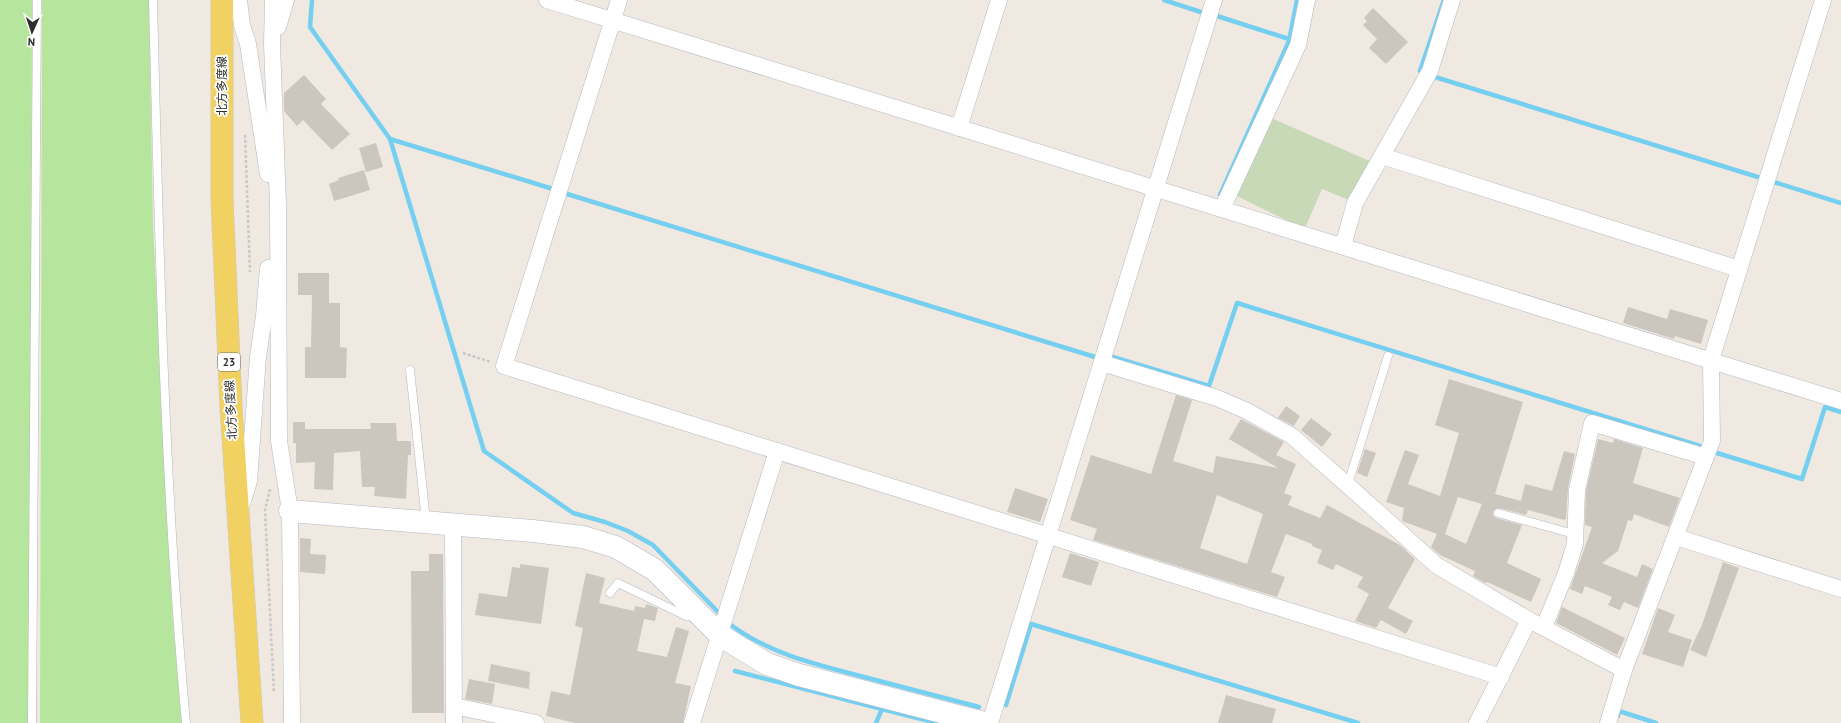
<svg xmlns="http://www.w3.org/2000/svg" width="1841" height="723" font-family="'PT Sans','Noto Sans JP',sans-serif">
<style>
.green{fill:#b6e59e}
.cemetery{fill:#c8d9b8}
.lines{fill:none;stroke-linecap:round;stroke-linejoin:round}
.stream{stroke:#75cff0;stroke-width:4.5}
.building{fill:#cbc7bf;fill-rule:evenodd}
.lane-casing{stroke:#b4b7c1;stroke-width:9}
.street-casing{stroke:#b4b7c1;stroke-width:17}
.secondary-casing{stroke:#b4b7c1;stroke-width:23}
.primary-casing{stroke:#c9c9c9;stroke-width:23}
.path{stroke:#c9c9c9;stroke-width:2.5;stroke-dasharray:3 2;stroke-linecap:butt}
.lane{stroke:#fff;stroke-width:8}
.street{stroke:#fff;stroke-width:16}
.secondary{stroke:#fff;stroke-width:22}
.primary{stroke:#f2d163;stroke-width:22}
.labels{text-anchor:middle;stroke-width:3.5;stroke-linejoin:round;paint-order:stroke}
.shield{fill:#fff;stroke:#6d6d6d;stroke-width:1}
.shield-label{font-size:11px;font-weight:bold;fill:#2e2e2e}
.street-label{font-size:12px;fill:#2e2e2e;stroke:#fff}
</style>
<rect width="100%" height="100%" fill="#efe9e1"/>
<g class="green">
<path d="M0,0H32L30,723H0Z"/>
<path d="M42,0H149L153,225L172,609L182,723H40Z"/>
</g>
<path class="cemetery" d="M1269,117L1374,163L1351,201L1322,189L1305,228L1290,222L1235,195Z"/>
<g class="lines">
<g class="stream">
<path d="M312,0L310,27L390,139L484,451L573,513L605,522L628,531L653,545L721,615"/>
<path d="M1164,0L1204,13"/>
<path d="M1217,16L1289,39"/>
<path d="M1424,74L1420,71L1444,0"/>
<path d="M1435,77L1761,178"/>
<path d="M390,139L553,189"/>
<path d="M1774,182L1841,203"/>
<path d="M564,193L1095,357"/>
<path d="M1220,195L1289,41L1297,0"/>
<path d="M1113,357L1209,386L1237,303L1700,446"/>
<path d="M1717,453L1802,479L1825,407L1841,412"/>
<path d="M731,625C770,654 817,665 864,677C902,687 940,697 979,707"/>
<path d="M735,671L882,709"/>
<path d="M1006,705L1031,624L1358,723"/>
<path d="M1618,716L1619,711L1656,723"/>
<path d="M876,723L882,709L937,723"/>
</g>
</g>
<g class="building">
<path d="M1373,8L1408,42L1386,64L1369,48L1377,39L1363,25L1367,21L1364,18Z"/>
<path d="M304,75L326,99L321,104L350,134L332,150L303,120L297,126L284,111V93Z"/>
<path d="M376,143L383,167L366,172L359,148Z"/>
<path d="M364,170L370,190L334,201L329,184L339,180L338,178Z"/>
<path d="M298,273H329V303H340V347L347,348L346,378H305V347H311L312,295H298Z"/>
<path d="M1628,307L1667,319L1670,309L1708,320L1701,344L1675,336L1674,339L1623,323Z"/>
<path d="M1449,379L1523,402L1495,494L1521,501L1525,484L1552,491L1564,451L1575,454L1568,488L1566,519L1564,520L1528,510L1526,515L1499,508L1493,511V515L1496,518L1522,525L1507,563L1541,579L1531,602L1487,582L1485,583L1473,576L1475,571L1440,555L1431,547L1437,534L1402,521L1404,508L1386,502L1405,450L1419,455L1408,484L1440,496L1459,433L1435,425ZM1458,497L1482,504L1466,544L1445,534Z"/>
<path d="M1176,395L1192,400L1173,461L1213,473L1216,456L1278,468L1229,439L1241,419L1284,442L1276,455L1296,464L1284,493L1292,496L1288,505L1320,518L1327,505L1400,545L1415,559L1388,608L1413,621L1406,634L1381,620L1376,628L1355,621L1369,594L1357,587L1363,577L1336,564L1333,570L1317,563L1322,550L1312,546V544L1286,534L1271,572L1285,577L1277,597L1093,540L1097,529L1070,520L1091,455L1151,474ZM1217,495L1263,514L1247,564L1200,548Z"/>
<path d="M1286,406L1300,416L1294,426L1278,418Z"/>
<path d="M1311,418L1332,434L1322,447L1301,430Z"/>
<path d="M293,422H305V429H371L370,423H396L397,441H411V455H408L406,499L374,496L375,487H362L360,451L334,453L333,490L314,489L315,462L296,463V443H293Z"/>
<path d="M1598,439L1613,443L1614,439L1643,448L1633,483L1680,498L1669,527L1634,514L1632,521L1628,520L1618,551L1602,563L1637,577L1642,564L1653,569L1638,608L1624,602L1620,610L1608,605L1612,597L1585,586L1582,594L1570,589L1592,527L1585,525L1586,491Z"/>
<path d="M1365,449L1376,453L1367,477L1357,473Z"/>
<path d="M1015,488L1048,499L1040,522L1007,512Z"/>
<path d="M300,538L311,539L310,554L326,555L325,574L300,572Z"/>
<path d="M1070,553L1099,562L1091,586L1062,577Z"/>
<path d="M429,554H443L444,713H412L411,571H429Z"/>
<path d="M1723,562L1739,568L1706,657L1690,650L1702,625Z"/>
<path d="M520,564L549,568L541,624L475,615L479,593L507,597L512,567L520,568Z"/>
<path d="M586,573L605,578L599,603L634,611L635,606L645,608L646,604L658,608L655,621L644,619L637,651L667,657L676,627L689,631L675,683L691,686L683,723H575L546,716L551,691L570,695L583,628L575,626Z"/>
<path d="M1562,607L1625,638L1617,655L1556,623Z"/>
<path d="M1658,608L1675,615L1668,632L1692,640L1683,667L1642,654Z"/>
<path d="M491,664L530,672L529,689L488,681Z"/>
<path d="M469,679L495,684L492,704L465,699Z"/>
<path d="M1226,695L1276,709L1272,723H1218Z"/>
</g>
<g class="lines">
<defs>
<g id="lane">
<path d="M153,0C159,241 164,483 186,723"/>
<path d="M410,370L426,521"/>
<path d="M1348,484L1388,356"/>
<path d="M1498,513L1574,534"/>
<path d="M610,593L618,583L686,616L695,615"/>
<path d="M32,723L37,0"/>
</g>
<g id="street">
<path d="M239,0L242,25L248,44L268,174"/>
<path d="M273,0L272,44L278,205L279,441L290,511L292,723"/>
<path d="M547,0L1841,401"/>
<path d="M619,0L504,366L1501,677"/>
<path d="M278,27L286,0"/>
<path d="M959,128L999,0"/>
<path d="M1382,156L1739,269"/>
<path d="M1222,209L1298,45L1307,0"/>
<path d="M1343,246L1355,203L1430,71L1452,0"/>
<path d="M1102,363L1217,398L1247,411L1292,436L1389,522L1436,565L1529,620L1624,670"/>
<path d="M241,507L249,481L258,357L264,316L268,268"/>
<path d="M453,524L454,723"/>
<path d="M1676,537L1841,589"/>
<path d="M1544,627L1566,573L1575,544L1577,490L1592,423L1706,457"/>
<path d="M454,706L536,723"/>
<path d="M692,723L777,451"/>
<path d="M990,723L1214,0"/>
<path d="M1477,723L1529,620"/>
<path d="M1608,723L1624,670L1712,441L1711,360L1823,0"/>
</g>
<path id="secondary" d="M290,511L533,531L583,537L616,547L655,570L721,636L767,664L799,675L984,723"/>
<path id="primary" d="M222,0V199L231,407L252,723"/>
</defs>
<use href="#lane" class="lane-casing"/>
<use href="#street" class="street-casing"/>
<use href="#secondary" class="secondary-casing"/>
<use href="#primary" class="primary-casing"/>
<g class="path">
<path d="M245,135L250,272"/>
<path d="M463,353L491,362"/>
<path d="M270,489L265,510L274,693"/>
</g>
<use href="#lane" class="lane"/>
<use href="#street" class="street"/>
<use href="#secondary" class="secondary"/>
<use href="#primary" class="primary"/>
</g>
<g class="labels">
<rect class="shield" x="218" y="353" width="22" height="18" rx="3"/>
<g class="shield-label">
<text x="229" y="366">23</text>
</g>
<g class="street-label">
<text transform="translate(222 86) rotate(-90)" y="4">北方多度線</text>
<text transform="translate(231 410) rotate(-93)" y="4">北方多度線</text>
</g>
</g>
<g transform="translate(32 32) rotate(183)" stroke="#ffffff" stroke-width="3" paint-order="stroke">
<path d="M0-3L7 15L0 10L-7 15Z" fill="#2e2e2e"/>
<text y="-6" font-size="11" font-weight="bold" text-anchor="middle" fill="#2e2e2e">N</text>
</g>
</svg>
